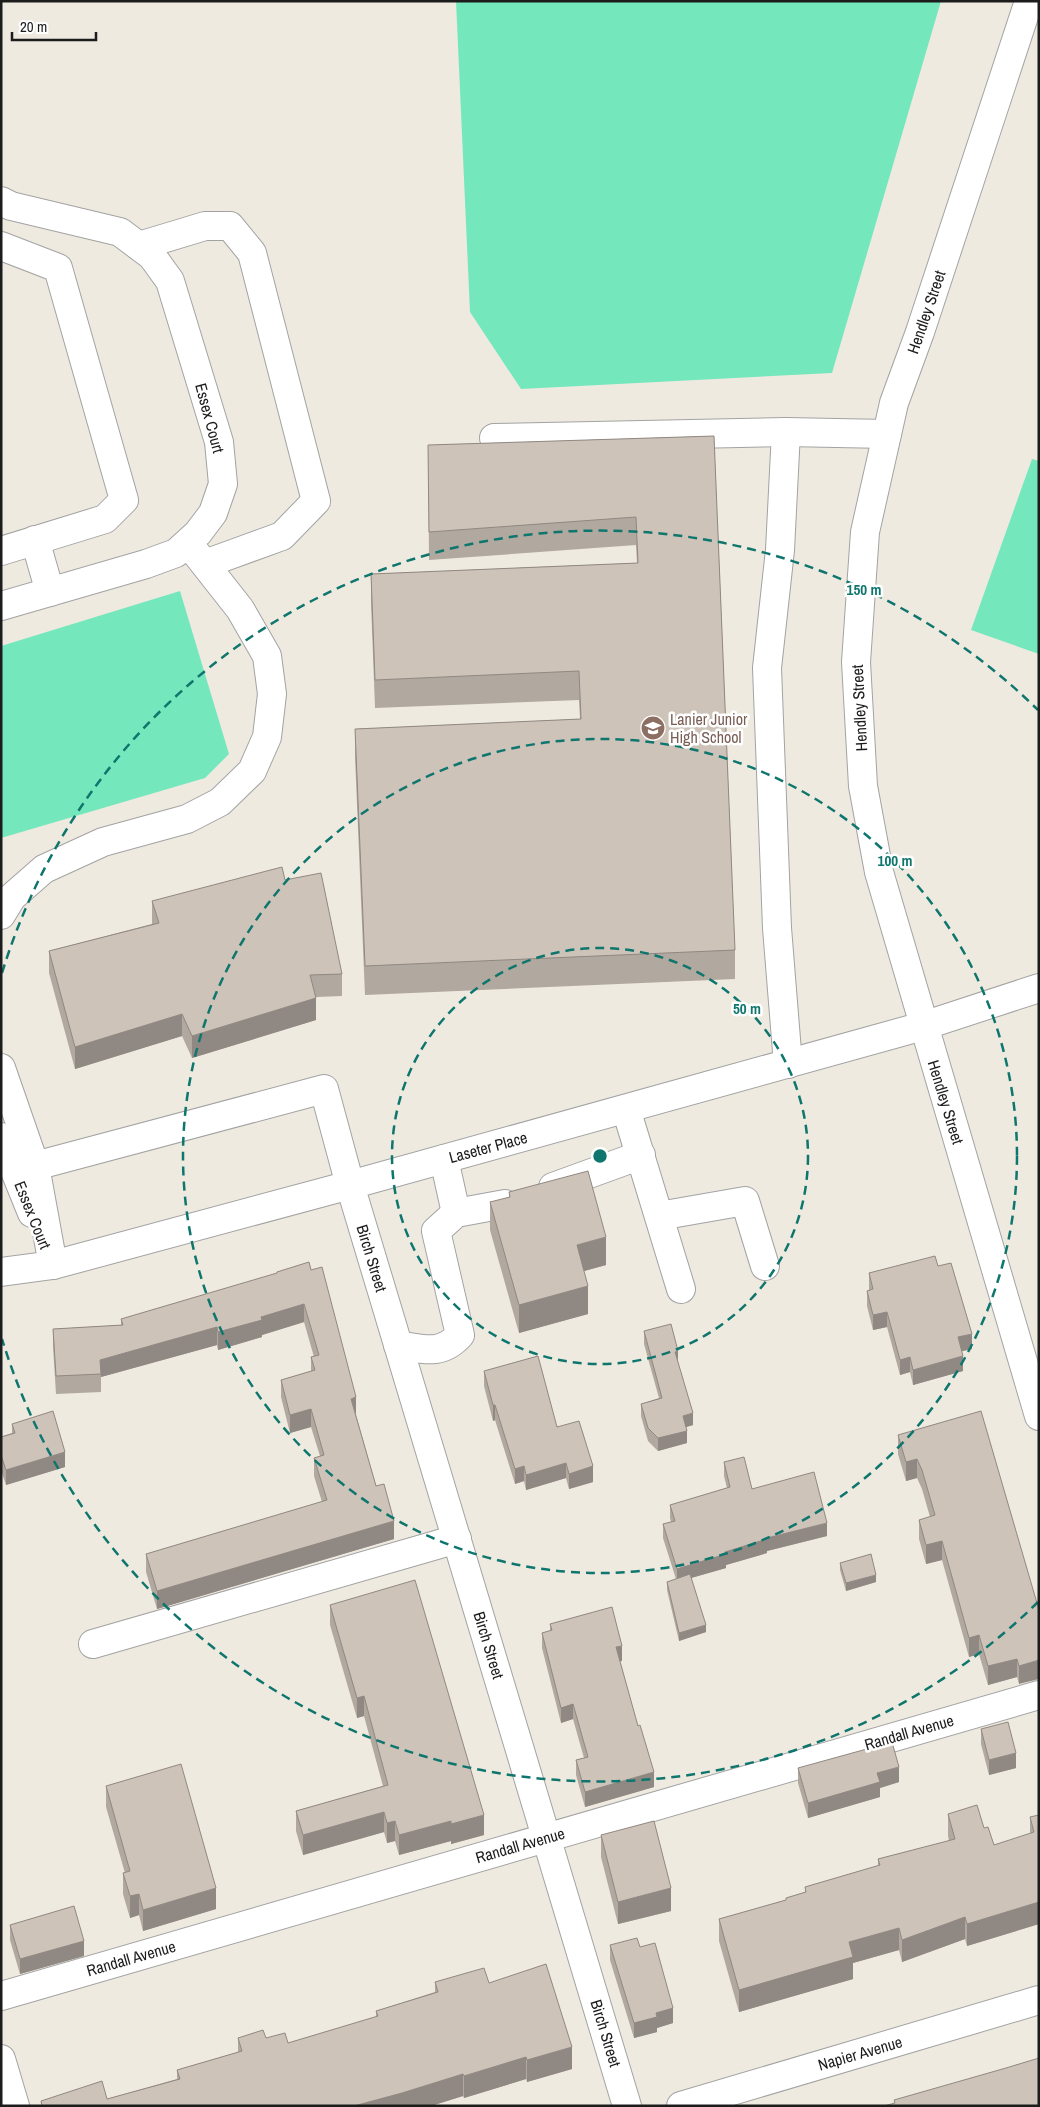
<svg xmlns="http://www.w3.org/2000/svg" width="1040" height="2107" font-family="'Archivo Narrow',sans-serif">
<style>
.pitch{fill:#75e7bd}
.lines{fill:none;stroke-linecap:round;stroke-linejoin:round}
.minor-casing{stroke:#a3a3a3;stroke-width:30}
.minor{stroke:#fff;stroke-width:28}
.wall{fill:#b1a89f}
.shaded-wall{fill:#908882}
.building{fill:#cec3b9;stroke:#908882}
.ring{fill:none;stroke:#0f766e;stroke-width:2.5;stroke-dasharray:9 6}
.labels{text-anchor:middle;stroke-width:5;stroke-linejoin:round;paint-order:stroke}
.street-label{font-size:16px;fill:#1c1c1c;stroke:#fff}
.education-label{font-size:16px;fill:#785e54;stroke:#fff;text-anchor:start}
.centre{fill:#0f766e;stroke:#fff;stroke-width:2.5}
.ring-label{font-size:15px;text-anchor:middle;font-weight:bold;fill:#0f766e;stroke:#fff;stroke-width:5;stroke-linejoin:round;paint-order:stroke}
</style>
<rect width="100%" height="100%" fill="#eeeae0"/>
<g class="pitch">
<path d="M456,1H941L832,373L521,389L470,312Z"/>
<path d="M1032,459L1039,461V654L971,630Z"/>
<path d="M180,591L229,754L205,778L1,838V646Z"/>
</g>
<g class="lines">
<defs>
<g id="minor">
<path d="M1029,1L920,332L894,403L865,532L856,662L863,786L879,872L1039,1416"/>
<path d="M1,201L11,206L120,232L152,256L170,281L219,442L223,484L213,513L198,533L176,553L146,564L1,606"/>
<path d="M1,246L58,268L124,500L105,519L1,551"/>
<path d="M139,246L205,226H230L252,253L316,501L282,536L205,564"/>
<path d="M786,432L780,550L767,668L777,928L788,1064"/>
<path d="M494,438L786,432L887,434"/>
<path d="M35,540L50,592"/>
<path d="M1,915L12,897L44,869L103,842L187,819L220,802L252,771L267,737L272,694L267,656L240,609L188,543"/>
<path d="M1,1068L35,1166L53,1265"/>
<path d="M626,1109L681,1289"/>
<path d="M1,1137L32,1213"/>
<path d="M444,1159L456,1213"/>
<path d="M35,1166L324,1089L350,1185L627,2106"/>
<path d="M553,1187L641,1155"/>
<path d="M659,1216L745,1201L765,1266"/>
<path d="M1,1272L53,1265L350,1185L923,1026L1039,988"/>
<path d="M398,1345C423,1349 441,1356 460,1335L436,1231L456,1213L505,1204"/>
<path d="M93,1644L457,1539"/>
<path d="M1,1996L1039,1695"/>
<path d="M1,2059L15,2106"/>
<path d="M681,2106L1039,2000"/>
</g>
</defs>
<use href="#minor" class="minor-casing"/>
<use href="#minor" class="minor"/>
</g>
<g class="wall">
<path d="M714,436L735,950V979L365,995L355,757V729L580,719L579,700L375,708L371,603V574L637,563L636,545L429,560L428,445Z"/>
<path d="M285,880L342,974V996L316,997V1020L192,1058L182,1036L75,1069L49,973V951L152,924V901Z"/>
<path d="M509,1192L606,1265L584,1271L588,1314L519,1333L490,1230V1202L509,1197Z"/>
<path d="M309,1262L356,1415L376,1486L394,1539L157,1609L146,1572V1554L322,1502L314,1476V1458L320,1456L311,1427L290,1433L281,1397V1380L311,1371V1357H314L304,1322L262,1335V1337L218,1350L217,1345L101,1377V1392L56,1394L53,1346V1329L121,1325V1319L277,1274V1272Z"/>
<path d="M938,1266L972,1349L962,1351L963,1371L913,1385L910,1372L900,1375L887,1327L873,1330L867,1306V1291L869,1290V1273Z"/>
<path d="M644,1331L678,1363L693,1425L686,1427L687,1443L658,1451L648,1441L641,1416V1404L659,1398L644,1344Z"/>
<path d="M484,1371L557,1427L593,1482L569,1489L566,1478L526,1490L524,1481L515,1484L495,1420L493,1421L484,1386Z"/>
<path d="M12,1424L65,1467L6,1485L1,1470V1437L12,1433Z"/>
<path d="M898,1435L1039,1610L1019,1684L1017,1677L988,1685L979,1654L969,1657L942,1560L926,1564L919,1539V1520L930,1517L922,1489L917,1478L906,1481L898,1454Z"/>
<path d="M724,1462L752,1489L827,1536L767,1551V1553L726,1565V1568L691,1578L706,1632L679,1641L667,1590V1582L676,1579L663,1538V1524L671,1522L670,1518V1505L727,1488L724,1476Z"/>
<path d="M840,1563L876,1582L846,1591L840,1570Z"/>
<path d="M330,1605L484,1835L451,1844V1841L399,1855L395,1841L387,1843L384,1832L303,1855L296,1831V1811L383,1786L364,1716L357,1718L330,1625Z"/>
<path d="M550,1624L622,1661H620L654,1787L585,1807L576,1775V1760L584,1758L573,1719L561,1723L542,1648V1633L550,1631Z"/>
<path d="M981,1729L1016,1768L989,1775L981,1744Z"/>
<path d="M798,1768L899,1782L880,1788V1797L808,1818L798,1783Z"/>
<path d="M106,1786L216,1909L143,1931L139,1915L130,1918L123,1894V1873H125L106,1807Z"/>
<path d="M948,1814L984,1828L994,1845L1030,1834V1817L1039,1815V1924L967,1946L965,1939L902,1962L899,1950L853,1963V1979L739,2012L719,1941V1919L786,1900V1898L805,1892V1887L878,1866V1859L949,1841L948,1836Z"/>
<path d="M601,1835L671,1911L618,1924L601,1857Z"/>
<path d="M10,1925L84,1956L20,1974L10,1940Z"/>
<path d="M610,1945L640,1947L673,2023L657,2028V2032L634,2038L610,1960Z"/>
<path d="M435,1982L489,1983L572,2069L527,2082L526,2079L464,2098L463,2096L431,2106H41V2101L107,2099L177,2079V2070L238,2052V2038H266L288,2043L376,2017V2011L435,1992Z"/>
</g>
<g class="shaded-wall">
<path d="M316,998V1020L192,1058V1036Z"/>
<path d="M182,1014V1036L75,1069V1047Z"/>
<path d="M606,1237V1265L577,1273V1245Z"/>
<path d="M588,1286V1314L519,1333V1305Z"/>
<path d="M304,1304V1322L262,1335V1337L218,1350V1332L261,1317Z"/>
<path d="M887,1312V1327L873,1330V1315Z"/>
<path d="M217,1327V1345L101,1377L100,1360Z"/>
<path d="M972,1334V1349L958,1352V1337Z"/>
<path d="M678,1351V1363L675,1352Z"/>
<path d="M963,1356V1371L913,1385V1370Z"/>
<path d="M910,1357V1372L900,1375V1360Z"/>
<path d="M356,1397V1415L351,1399Z"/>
<path d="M493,1405H495V1420L493,1421Z"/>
<path d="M311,1409V1427L290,1433V1415Z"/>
<path d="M693,1413V1425L683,1428V1416Z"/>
<path d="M687,1431V1443L658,1451V1438Z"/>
<path d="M65,1452V1467L6,1485V1470Z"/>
<path d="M917,1459V1478L906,1481V1462Z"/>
<path d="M566,1463V1478L526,1490V1475Z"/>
<path d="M524,1466V1481L515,1484V1469Z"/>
<path d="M593,1466V1482L569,1489V1474Z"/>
<path d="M394,1521V1539L157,1609V1591Z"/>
<path d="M827,1523V1536L767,1551V1553L726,1565V1568L677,1582V1569L725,1552L767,1538Z"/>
<path d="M942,1541V1560L926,1564V1545Z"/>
<path d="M876,1575V1582L846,1591V1583Z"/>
<path d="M706,1625V1632L679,1641V1633Z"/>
<path d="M979,1635V1654L969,1657V1638Z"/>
<path d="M622,1646V1661L616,1662V1647Z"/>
<path d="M1017,1659V1677L988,1685V1666Z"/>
<path d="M1039,1660V1679L1019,1684V1666Z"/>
<path d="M364,1696V1716L357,1718V1698Z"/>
<path d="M573,1704V1719L561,1723V1708Z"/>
<path d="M1016,1753V1768L989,1775V1760Z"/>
<path d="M899,1767V1782L880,1788V1797L808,1818V1803L877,1773Z"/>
<path d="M654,1772V1787L585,1807V1792Z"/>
<path d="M384,1812V1832L303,1855V1835Z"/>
<path d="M484,1815V1835L451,1844V1824Z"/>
<path d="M395,1821V1841L387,1843V1823Z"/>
<path d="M451,1821V1841L399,1855V1835Z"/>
<path d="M216,1888V1909L143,1931V1910Z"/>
<path d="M671,1888V1911L618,1924V1902Z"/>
<path d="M139,1894V1915L130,1918V1896Z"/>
<path d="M1039,1902V1924L967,1946V1924Z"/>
<path d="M965,1917V1939L902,1962V1940Z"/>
<path d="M899,1928V1950L853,1963V1979L739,2012V1990L849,1942Z"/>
<path d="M84,1941V1956L20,1974V1959Z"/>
<path d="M673,2008V2023L657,2028V2032L634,2038V2023L656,2013Z"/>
<path d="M572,2047V2069L527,2082V2060Z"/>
<path d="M526,2057V2079L464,2098V2076Z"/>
<path d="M463,2074V2096L431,2106H354Z"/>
</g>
<g class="building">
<path d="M714,436L735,950L365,966L355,729L581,719L579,671L375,680L371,574L638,563L636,517L429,532L428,445Z"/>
<path d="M282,867L285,880L321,873L342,974L310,975L316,998L192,1036L182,1014L75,1047L49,951L159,923L152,901Z"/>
<path d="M588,1171L606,1237L577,1245L588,1286L519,1305L490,1202L510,1197L509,1192Z"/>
<path d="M935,1256L938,1266L951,1263L972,1334L958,1337L963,1356L913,1370L910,1357L900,1360L887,1312L873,1315L867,1291L873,1289L869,1273Z"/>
<path d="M309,1262L311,1270L322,1267L356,1397L351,1399L376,1486L384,1484L394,1521L157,1591L146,1554L327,1500L314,1458L324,1455L311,1409L290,1415L281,1380L315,1370L311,1357L319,1355L304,1304L261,1317L262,1320L218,1332L217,1327L100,1360L101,1374L56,1376L53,1329L123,1325L121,1319L277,1273V1272Z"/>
<path d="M671,1324L678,1351L675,1352L693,1413L683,1416L687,1431L658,1438L648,1428L641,1404L662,1398L644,1331Z"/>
<path d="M538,1356L557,1427L579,1421L593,1466L569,1474L566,1463L526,1475L524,1466L515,1469L495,1405H493L484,1371Z"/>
<path d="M53,1411L65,1452L6,1470L1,1455V1437L15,1433L12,1424Z"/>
<path d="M981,1411L1039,1610V1660L1019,1666L1017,1659L988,1666L979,1635L969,1638L942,1541L926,1545L919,1520L935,1515L922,1470L917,1459L906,1462L898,1435Z"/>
<path d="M744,1457L752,1489L814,1472L827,1523L767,1538V1539L725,1552L726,1554L677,1569L663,1524L675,1521L670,1505L730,1487L724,1462Z"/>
<path d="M871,1554L876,1575L846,1583L840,1563Z"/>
<path d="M690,1574L706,1625L679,1633L667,1582Z"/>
<path d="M415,1580L484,1815L451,1824V1821L399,1835L395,1821L387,1823L384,1812L303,1835L296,1811L388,1785L364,1696L357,1698L330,1605Z"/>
<path d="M612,1607L622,1646L616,1647L638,1726L640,1725L654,1772L585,1792L576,1760L588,1757L573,1704L561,1708L542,1633L552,1630L550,1624Z"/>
<path d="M1008,1722L1016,1753L989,1760L981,1729Z"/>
<path d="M892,1742L899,1767L877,1773L880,1782L808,1803L798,1768Z"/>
<path d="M181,1764L216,1888L143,1910L139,1894L130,1896L123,1873L130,1871L106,1786Z"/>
<path d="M977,1805L984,1828L988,1827L994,1845L1034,1832L1030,1817L1039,1815V1902L967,1924L965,1917L902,1940L899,1928L849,1942L853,1957L739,1990L719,1919L786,1900V1898L806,1892L805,1887L880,1865L878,1859L955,1839L948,1814Z"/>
<path d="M654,1821L671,1888L618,1902L601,1835Z"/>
<path d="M74,1906L84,1941L20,1959L10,1925Z"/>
<path d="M637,1938L640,1947L655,1943L673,2008L656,2013L657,2017L634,2023L610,1945Z"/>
<path d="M546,1964L572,2047L527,2060L526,2057L464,2076L463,2074L402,2093L354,2106H42L41,2101L102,2081L107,2099L180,2079L177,2070L242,2051L238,2038L263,2030L266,2038L285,2033L288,2043L378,2016L376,2011L438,1992L435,1982L484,1968L489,1983Z"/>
<path d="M1039,2058V2106H884L895,2103L894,2100L1006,2068Z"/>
</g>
<g class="ring">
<circle cx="600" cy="1156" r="208"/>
<circle cx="600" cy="1156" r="417"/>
<path d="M1038 1602A625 625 0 0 1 2 1339M2 973A625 625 0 0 1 1038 710"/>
</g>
<defs>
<symbol id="school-disc" viewBox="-11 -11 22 22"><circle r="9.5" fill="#8d6e63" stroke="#fff"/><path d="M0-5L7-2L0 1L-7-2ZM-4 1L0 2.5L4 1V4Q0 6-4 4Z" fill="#fff"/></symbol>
</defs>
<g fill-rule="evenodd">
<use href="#school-disc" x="639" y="714" width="28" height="28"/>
</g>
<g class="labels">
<g class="street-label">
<text transform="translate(926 312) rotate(-71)" y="6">Hendley Street</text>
<text transform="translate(210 418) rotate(75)" y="6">Essex Court</text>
<text transform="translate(859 708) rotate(-93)" y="6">Hendley Street</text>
<text transform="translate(946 1102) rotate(73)" y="6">Hendley Street</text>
<text transform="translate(488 1147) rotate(-15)" y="6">Laseter Place</text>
<text transform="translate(33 1215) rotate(68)" y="6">Essex Court</text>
<text transform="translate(372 1258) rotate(73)" y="6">Birch Street</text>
<text transform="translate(489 1645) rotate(73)" y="6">Birch Street</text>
<text transform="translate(909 1732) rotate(-16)" y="6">Randall Avenue</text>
<text transform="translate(520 1845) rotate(-16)" y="6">Randall Avenue</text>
<text transform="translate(131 1958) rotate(-16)" y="6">Randall Avenue</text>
<text transform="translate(606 2033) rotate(73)" y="6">Birch Street</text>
<text transform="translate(860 2053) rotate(-16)" y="6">Napier Avenue</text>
</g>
<g class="education-label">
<text x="670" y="725">Lanier Junior<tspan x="670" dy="18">High School</tspan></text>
</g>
</g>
<circle cx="600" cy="1156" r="8" class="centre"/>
<g class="ring-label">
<text x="864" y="595">150 m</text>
<text x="895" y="866">100 m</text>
<text x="747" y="1014">50 m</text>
</g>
<rect width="1040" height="2107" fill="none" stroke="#1c1c1c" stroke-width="5"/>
<path d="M12 32v8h84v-8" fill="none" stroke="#1c1c1c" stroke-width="2.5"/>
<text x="20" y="32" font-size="15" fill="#1c1c1c" stroke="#ffffff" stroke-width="4" paint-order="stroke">20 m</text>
</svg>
